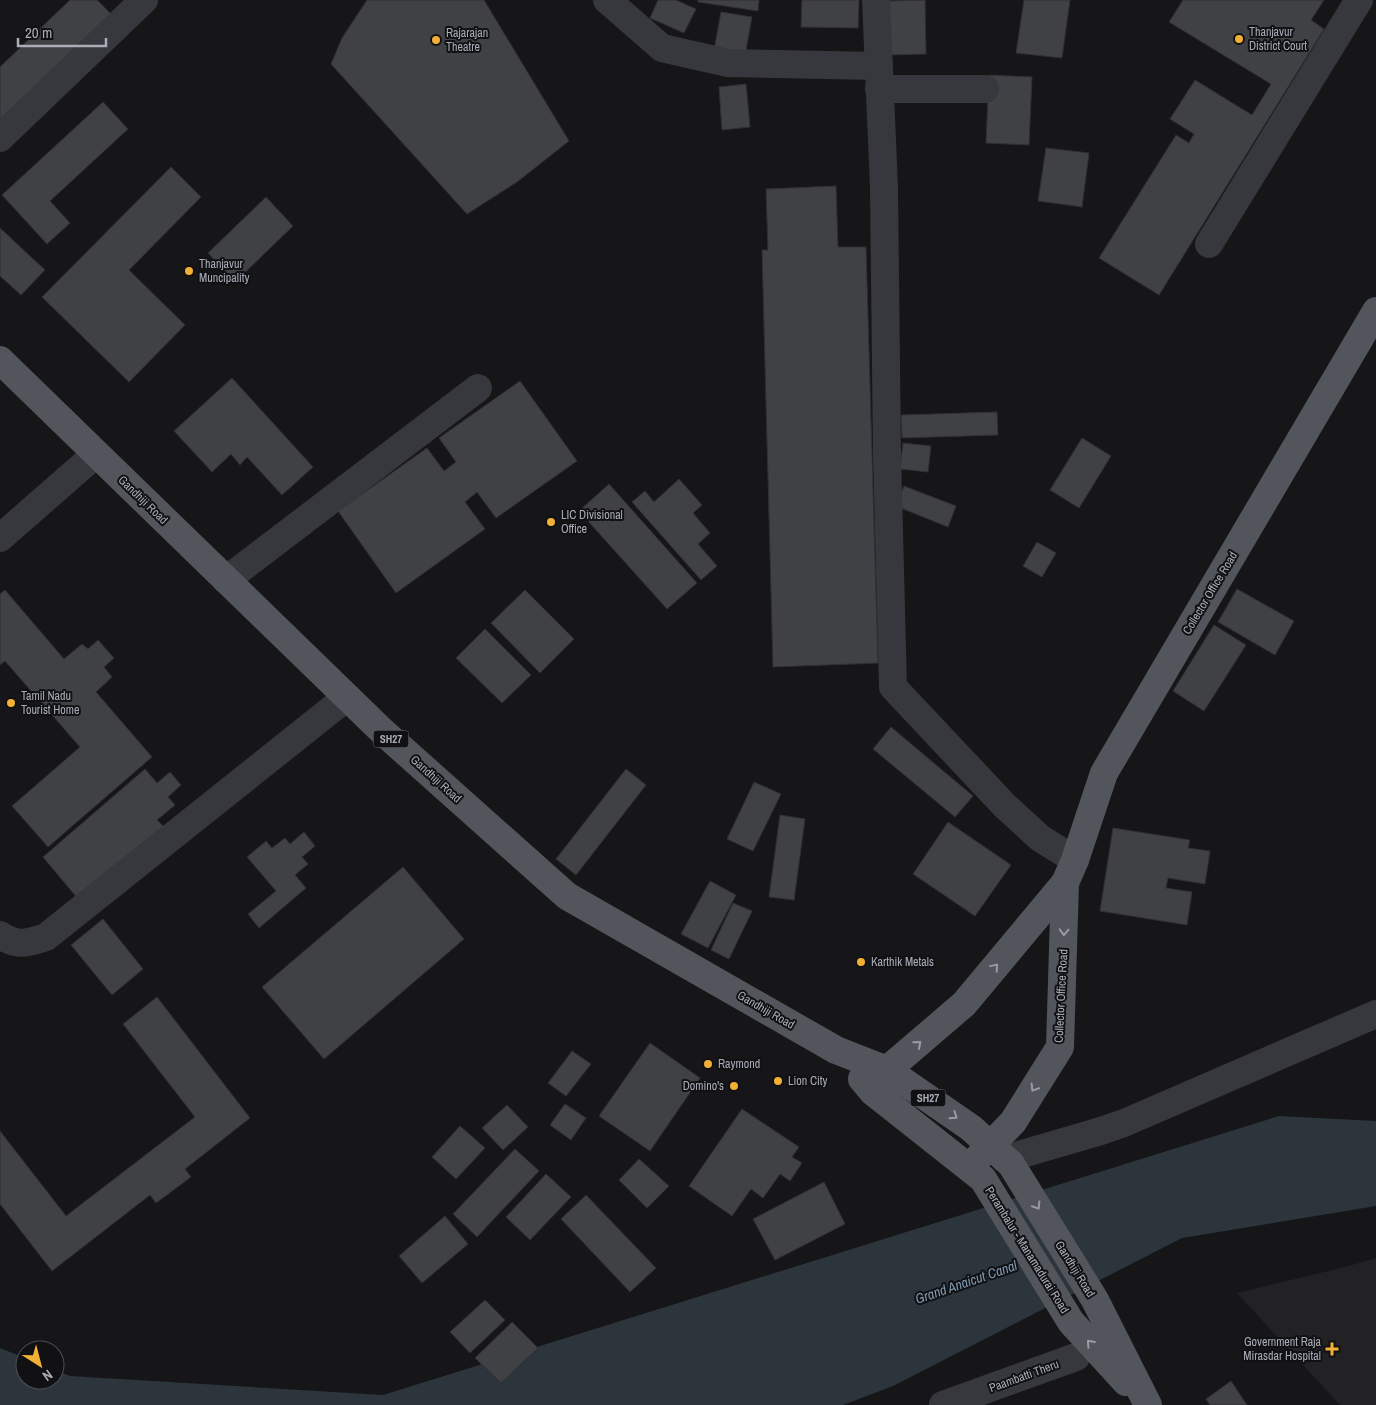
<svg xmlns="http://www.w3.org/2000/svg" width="1376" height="1405" font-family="'Archivo Narrow',sans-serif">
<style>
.built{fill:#222225}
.water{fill:#2c353c}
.building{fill:#404145;stroke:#303034}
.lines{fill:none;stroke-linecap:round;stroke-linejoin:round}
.minor{stroke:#37383d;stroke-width:28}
.major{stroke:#53555c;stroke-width:28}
.oneway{stroke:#979ba6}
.poi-dot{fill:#f2b134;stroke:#111113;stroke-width:2}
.labels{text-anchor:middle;stroke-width:4;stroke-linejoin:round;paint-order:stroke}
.shield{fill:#111113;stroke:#7b7e86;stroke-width:1}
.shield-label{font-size:11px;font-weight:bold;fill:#a8adb8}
.poi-label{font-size:12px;fill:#a8adb8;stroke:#111113;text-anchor:start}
.street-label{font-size:12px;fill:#a8adb8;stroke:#111113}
.water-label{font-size:14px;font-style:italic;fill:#7f9bb3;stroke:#111113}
</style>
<rect width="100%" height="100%" fill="#161618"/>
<path class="built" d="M1376,1258V1405H1340L1237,1293L1345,1267Z"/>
<path class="water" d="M1279,1116L1376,1121V1206L1182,1238L893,1386L843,1405H0V1348L25,1358V1380H55V1370L70,1376L383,1395Z"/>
<g class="building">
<path d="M70,0H97L111,14L0,120V67Z"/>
<path d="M367,0H484L569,141L517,182L467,214L331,64L342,38Z"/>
<path d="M658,0H676L696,9L684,33L650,18Z"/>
<path d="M698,0H759L758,11L698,2Z"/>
<path d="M802,0H859L858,28L801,27Z"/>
<path d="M925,0L926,54L887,55L885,1Z"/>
<path d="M1024,0H1070L1062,58L1016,53Z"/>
<path d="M1183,0H1324L1311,20L1324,29L1159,295L1099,258L1176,135L1189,143L1194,134L1170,119L1195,80L1252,115L1271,84L1169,22Z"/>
<path d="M721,12L752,17L745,55L714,50Z"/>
<path d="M989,75L1032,77L1029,145L986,143Z"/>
<path d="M746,84L750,127L722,130L719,87Z"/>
<path d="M103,102L128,129L50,201L70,223L47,244L2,195Z"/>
<path d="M1046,148L1089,153L1082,207L1038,201Z"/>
<path d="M171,167L201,197L129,270L185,325L129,382L42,297Z"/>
<path d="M836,186L838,247H866L878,663L773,667L762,250H768L766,189Z"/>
<path d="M266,197L293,226L235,282L208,253Z"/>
<path d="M0,228L45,270L21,295L0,276Z"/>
<path d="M232,378L313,467L282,495L247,457L240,465L231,454L212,472L174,431Z"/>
<path d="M520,381L577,461L496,518L477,492L465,502L485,529L396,593L338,511L427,448L444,471L456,462L439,438Z"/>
<path d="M997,412L998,435L902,438L901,415Z"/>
<path d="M1082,438L1111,456L1079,508L1050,490Z"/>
<path d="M903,443L931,446L928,472L900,469Z"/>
<path d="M679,479L702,505L693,513L710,533L698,544L717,566L701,580L632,502L645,491L654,502Z"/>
<path d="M609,484L697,583L667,609L579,511Z"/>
<path d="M904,486L956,506L948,527L896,506Z"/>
<path d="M1037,542L1056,553L1042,577L1023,566Z"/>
<path d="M1237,589L1294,621L1275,655L1218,622Z"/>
<path d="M5,590L64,659L82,644L88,649L98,640L114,658L104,667L112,677L96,692L152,757L48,847L12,806L80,747L5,661L0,665V594Z"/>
<path d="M525,590L574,639L540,673L491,623Z"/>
<path d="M1214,625L1246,645L1204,711L1173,691Z"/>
<path d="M485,629L531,675L502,703L456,658Z"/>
<path d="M891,727L973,796L955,817L873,749Z"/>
<path d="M145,769L157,783L170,772L181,785L168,797L175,805L157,820L164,827L79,900L43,857Z"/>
<path d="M626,769L646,785L576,875L556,859Z"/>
<path d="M754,782L781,794L753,851L727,839Z"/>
<path d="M780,815L805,819L794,900L769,897Z"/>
<path d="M948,822L1011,865L975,916L913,874Z"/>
<path d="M1113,828L1190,840L1188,848L1210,851L1205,884L1168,878L1166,888L1192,892L1187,925L1100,911Z"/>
<path d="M304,832L315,846L302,857L308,864L295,875L306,888L259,928L248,914L276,891L247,857L266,841L272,848L285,838L290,844Z"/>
<path d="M403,867L464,939L324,1059L262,987Z"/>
<path d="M710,881L736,895L708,948L681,934Z"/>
<path d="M733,903L752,911L729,959L711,950Z"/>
<path d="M103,919L143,969L112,995L71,945Z"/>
<path d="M157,997L250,1118L185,1169L191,1177L156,1203L150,1195L52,1271L0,1204V1131L66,1216L195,1117L123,1024Z"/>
<path d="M650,1043L700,1078L650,1151L599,1116Z"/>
<path d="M572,1051L591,1064L566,1096L548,1083Z"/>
<path d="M565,1104L586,1118L571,1140L550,1125Z"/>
<path d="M507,1105L528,1127L503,1150L482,1128Z"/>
<path d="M742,1109L799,1147L792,1157L802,1163L790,1181L780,1174L763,1198L751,1189L732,1216L689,1186Z"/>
<path d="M460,1126L485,1148L456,1179L432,1157Z"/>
<path d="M515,1149L539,1171L477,1237L453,1214Z"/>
<path d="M639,1159L669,1186L647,1208L619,1180Z"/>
<path d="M546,1174L571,1197L530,1240L506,1217Z"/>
<path d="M824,1182L845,1224L775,1260L753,1219Z"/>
<path d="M586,1195L656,1268L630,1292L561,1219Z"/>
<path d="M445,1216L468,1244L422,1283L399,1256Z"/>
<path d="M485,1300L505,1320L470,1353L450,1332Z"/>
<path d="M512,1322L538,1348L501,1383L475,1358Z"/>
<path d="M1231,1381L1247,1405H1210L1206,1399Z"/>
</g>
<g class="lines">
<g class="minor">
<path d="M607,0L662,48L728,63L879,66"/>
<path d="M876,0L884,188L887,454L893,687L1005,806L1040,838L1075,860"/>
<path d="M879,89H985"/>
<path d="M0,138L144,0"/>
<path d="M1209,244L1359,0"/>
<path d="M0,538L96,454"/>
<path d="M226,580L478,388"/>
<path d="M0,935C18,947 27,943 46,937L347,697"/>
<path d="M1005,1159L1101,1131L1124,1123L1376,1014"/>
<path d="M943,1405L1076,1357"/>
</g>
<g class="major">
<path d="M0,360L382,731L567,896L836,1050L887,1070L971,1128L1011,1164L1095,1300L1148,1405"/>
<path d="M862,1079L873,1092L983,1179L1071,1322L1126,1382"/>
<path d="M873,1092L887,1070L964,1004L1065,883L1075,860L1104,773L1376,311"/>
<path d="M977,1159L1013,1122L1060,1047L1065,883"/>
</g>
</g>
<defs><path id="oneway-chevron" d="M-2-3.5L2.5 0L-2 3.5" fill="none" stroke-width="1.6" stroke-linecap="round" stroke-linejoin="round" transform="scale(1.25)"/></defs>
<g class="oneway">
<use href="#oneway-chevron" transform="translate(1064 932) rotate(92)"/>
<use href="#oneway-chevron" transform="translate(995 967) rotate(-50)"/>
<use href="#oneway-chevron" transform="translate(918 1044) rotate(-40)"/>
<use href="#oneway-chevron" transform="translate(1034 1088) rotate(122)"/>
<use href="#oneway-chevron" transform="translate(954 1116) rotate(35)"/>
<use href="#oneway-chevron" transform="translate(1037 1206) rotate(58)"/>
<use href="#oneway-chevron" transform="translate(1090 1343) rotate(-132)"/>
</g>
<g class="poi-dot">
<circle cx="1239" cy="39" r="5"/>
<circle cx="436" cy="40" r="5"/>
<circle cx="189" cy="271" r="5"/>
<circle cx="551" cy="522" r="5"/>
<circle cx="11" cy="703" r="5"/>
<circle cx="861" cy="962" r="5"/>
<circle cx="708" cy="1064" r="5"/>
<circle cx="778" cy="1081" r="5"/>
<circle cx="734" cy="1086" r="5"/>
<path d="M1329.5 1341.5h5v5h5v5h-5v5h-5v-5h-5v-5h5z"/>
</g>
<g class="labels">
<g class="shield">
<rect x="373.5" y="730.5" width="35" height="17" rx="4"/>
<rect x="910.5" y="1089.5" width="35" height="17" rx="4"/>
</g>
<g class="shield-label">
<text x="391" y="743">SH27</text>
<text x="928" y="1102">SH27</text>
</g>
<g class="poi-label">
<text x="1249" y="36">Thanjavur<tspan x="1249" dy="14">District Court</tspan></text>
<text x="446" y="37">Rajarajan<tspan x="446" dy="14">Theatre</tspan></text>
<text x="199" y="268">Thanjavur<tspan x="199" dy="14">Muncipality</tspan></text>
<text x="561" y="519">LIC Divisional<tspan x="561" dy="14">Office</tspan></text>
<text x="21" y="700">Tamil Nadu<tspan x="21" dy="14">Tourist Home</tspan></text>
<text x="871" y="966">Karthik Metals</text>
<text x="718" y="1068">Raymond</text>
<text x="788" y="1085">Lion City</text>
<text x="724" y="1090" text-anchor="end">Domino's</text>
<text x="1321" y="1346" text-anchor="end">Government Raja<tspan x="1321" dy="14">Mirasdar Hospital</tspan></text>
</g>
<g class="street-label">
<text transform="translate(143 500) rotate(44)" y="4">Gandhiji Road</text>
<text transform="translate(1210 593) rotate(-59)" y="4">Collector Office Road</text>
<text transform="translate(436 779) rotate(42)" y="4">Gandhiji Road</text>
<text transform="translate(1061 996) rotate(-87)" y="4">Collector Office Road</text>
<text transform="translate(766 1010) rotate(30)" y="4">Gandhiji Road</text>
<text transform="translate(1027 1250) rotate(58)" y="4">Perambalur - Manamadurai Road</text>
<text transform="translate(1075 1269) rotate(58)" y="4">Gandhiji Road</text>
<text transform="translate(1024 1376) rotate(-20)" y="4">Paambatti Theru</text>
</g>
<g class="water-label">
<text transform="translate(966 1282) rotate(-19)" y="5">Grand Anaicut Canal</text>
</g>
</g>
<g transform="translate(40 1365) rotate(144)"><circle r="24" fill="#111113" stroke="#4d4f55"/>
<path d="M0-4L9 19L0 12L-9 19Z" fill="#f2b134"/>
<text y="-8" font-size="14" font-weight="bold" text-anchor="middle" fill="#a8adb8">N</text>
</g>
<path d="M18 38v8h88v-8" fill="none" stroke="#a8adb8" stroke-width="2.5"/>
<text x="25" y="38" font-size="15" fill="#a8adb8" stroke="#111113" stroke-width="4" paint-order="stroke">20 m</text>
</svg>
